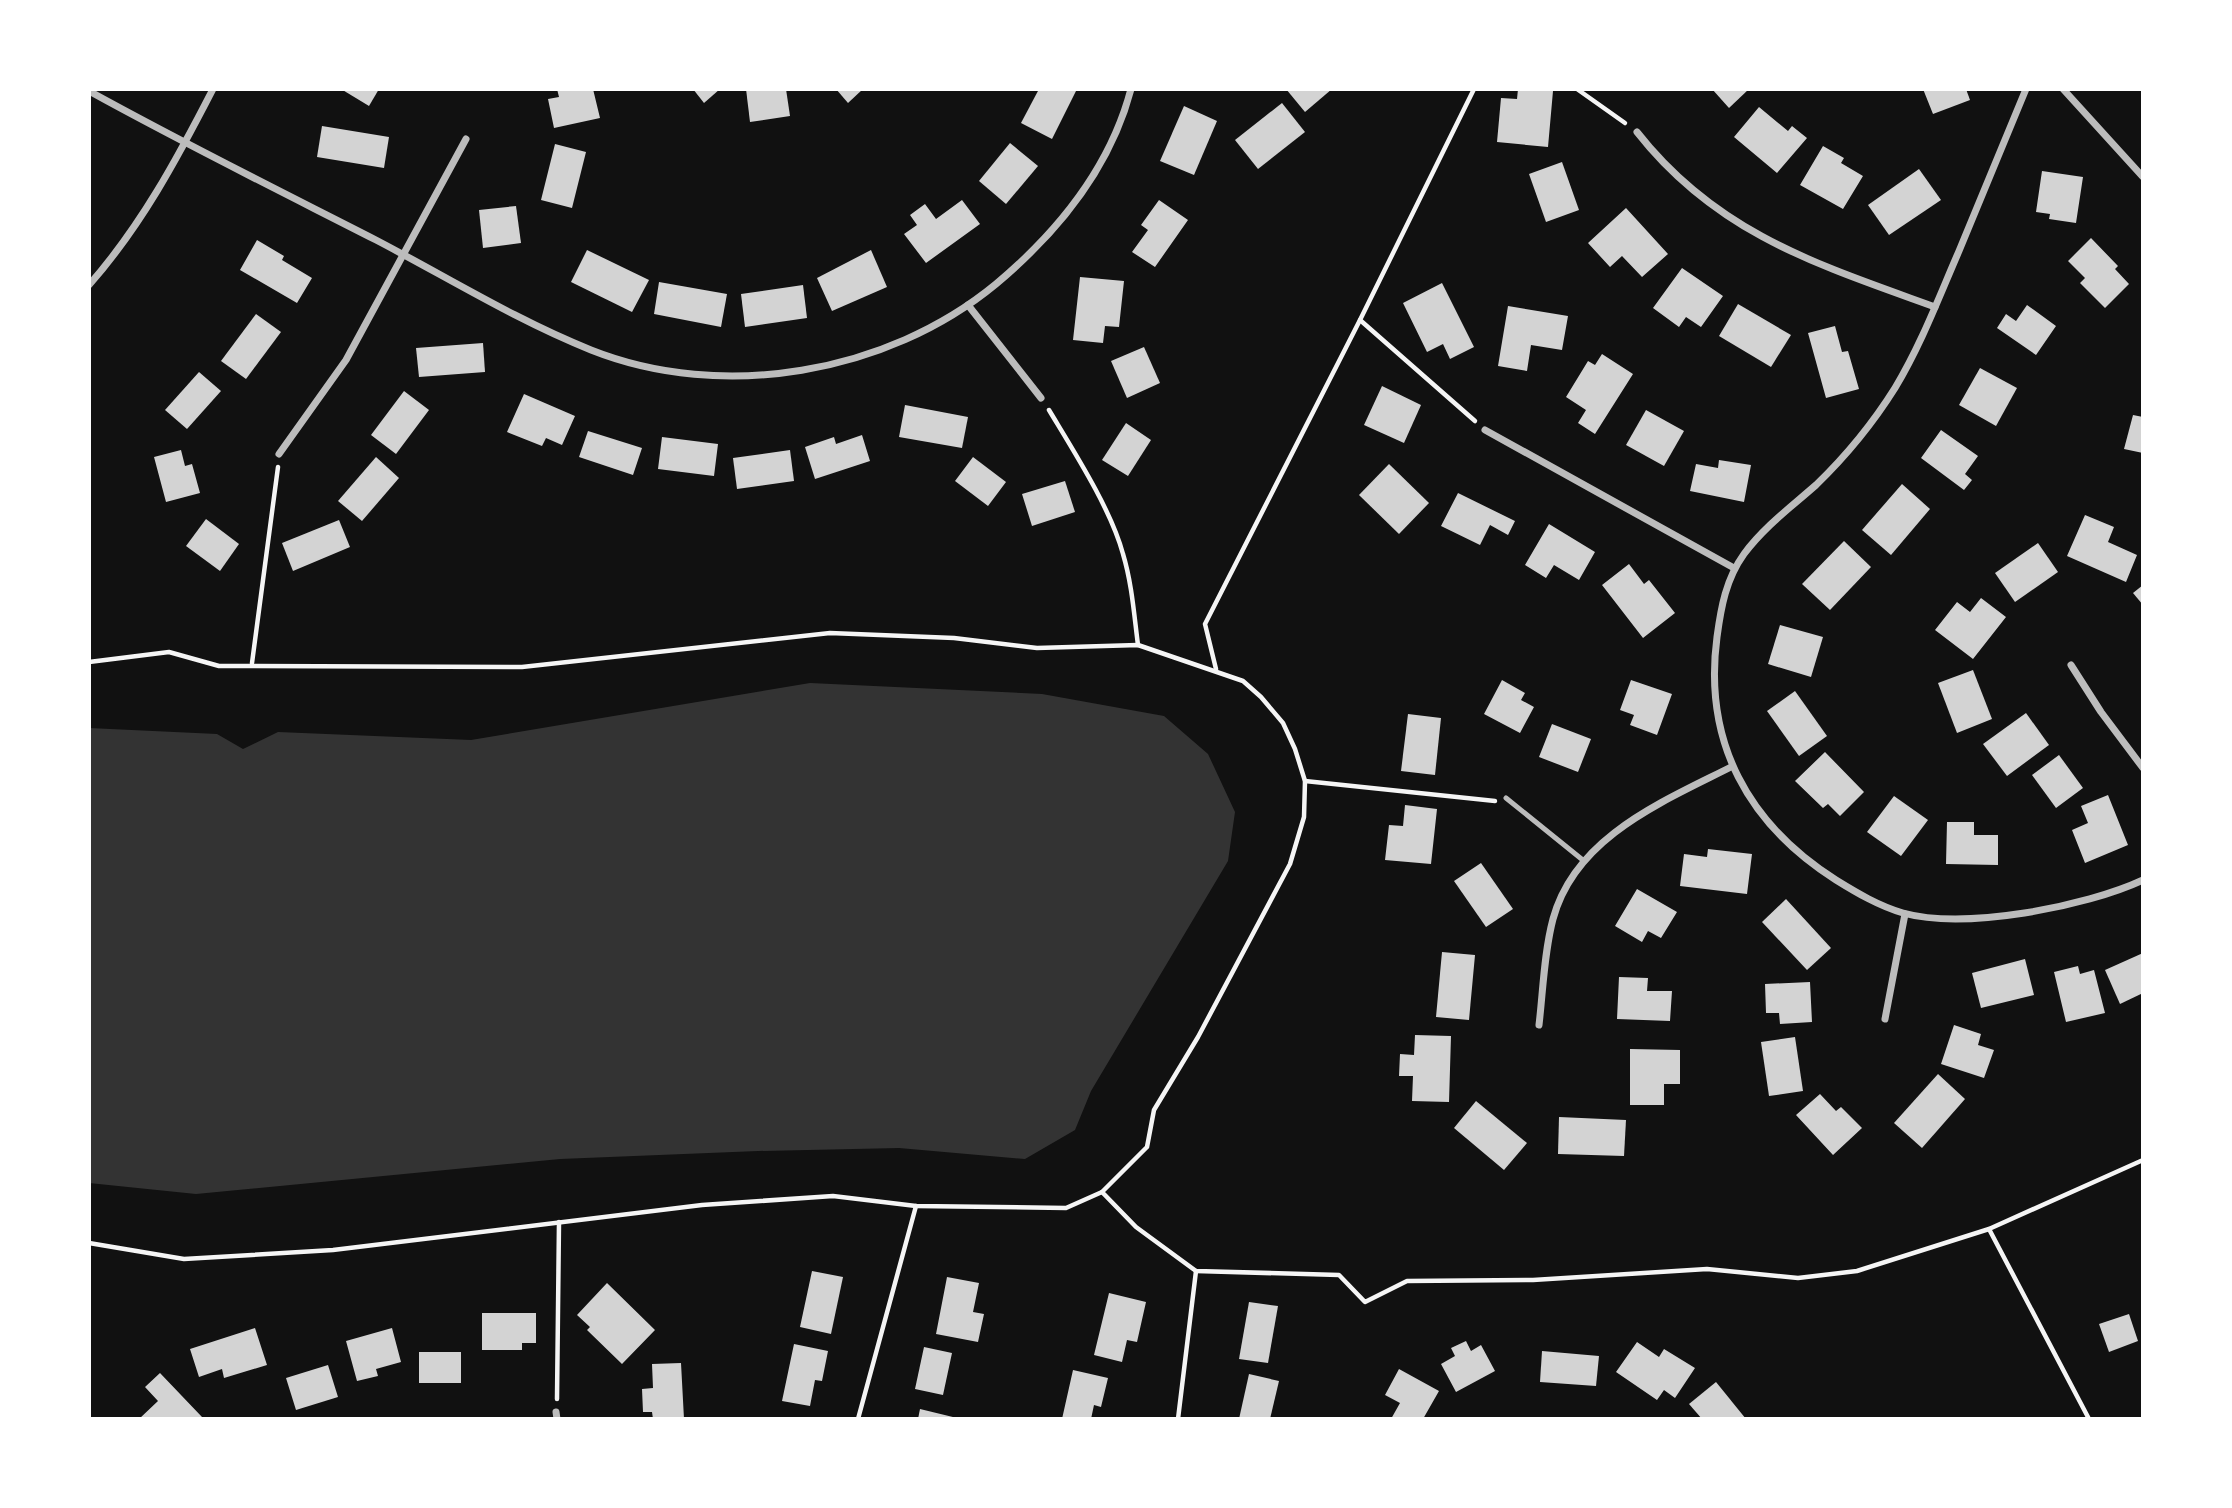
<svg xmlns="http://www.w3.org/2000/svg" width="2232" height="1508" font-family="'Exo 2',sans-serif">
<style>
.water{fill:#333}
.building{fill:#d3d3d3}
.lines{fill:none;stroke-linecap:round;stroke-linejoin:round}
.path{stroke:#f5f5f5;stroke-width:4.5}
.service{stroke:#bcbcbc;stroke-width:5}
.minor{stroke:#bcbcbc;stroke-width:7}
</style>
<rect width="100%" height="100%" fill="#111"/>
<path class="water" d="M810,683L1042,694L1164,716L1208,754L1235,812L1228,861L1091,1091L1075,1130L1025,1159L899,1148L758,1151L560,1159L196,1194L89,1183V728L217,734L243,749L278,732L471,740Z"/>
<g class="building">
<path d="M341,89H379L369,106Z"/>
<path d="M557,89H593L600,118L554,128L548,99L559,97Z"/>
<path d="M693,89H720L704,103Z"/>
<path d="M746,89H786L790,116L750,122Z"/>
<path d="M836,89H863L848,103Z"/>
<path d="M1039,89H1077L1052,139L1021,123Z"/>
<path d="M1286,89H1332L1305,112Z"/>
<path d="M1518,89L1553,91L1548,147L1497,142L1501,98L1517,99Z"/>
<path d="M1712,89H1749L1729,108Z"/>
<path d="M1923,89H1966L1970,100L1933,114Z"/>
<path d="M1282,103L1305,132L1258,169L1235,140Z"/>
<path d="M1184,106L1217,121L1194,175L1160,161Z"/>
<path d="M1759,107L1788,131L1792,126L1807,138L1777,173L1734,137Z"/>
<path d="M322,126L389,137L384,168L317,157Z"/>
<path d="M1010,143L1038,166L1006,204L979,181Z"/>
<path d="M555,144L586,152L572,208L541,200Z"/>
<path d="M1823,146L1844,158L1841,163L1863,176L1843,209L1800,185Z"/>
<path d="M1562,162L1579,210L1546,222L1529,174Z"/>
<path d="M1919,169L1941,200L1889,235L1868,205Z"/>
<path d="M2042,171L2083,177L2076,223L2049,219L2050,214L2036,212Z"/>
<path d="M962,200L980,224L926,263L904,234L917,225L910,215L925,204L936,219Z"/>
<path d="M1159,200L1188,220L1155,267L1132,252L1148,230L1141,225Z"/>
<path d="M516,206L521,243L483,248L479,210Z"/>
<path d="M1626,208L1668,254L1642,277L1622,256L1610,267L1588,243Z"/>
<path d="M2091,238L2118,266L2115,269L2129,284L2105,308L2080,283L2085,278L2068,261Z"/>
<path d="M257,240L284,256L282,260L312,278L297,303L240,270Z"/>
<path d="M587,250L649,280L632,312L571,282Z"/>
<path d="M871,250L887,287L832,311L817,278Z"/>
<path d="M1682,268L1723,296L1701,327L1686,317L1679,327L1653,308Z"/>
<path d="M1080,277L1124,281L1119,327L1105,326L1103,343L1073,340Z"/>
<path d="M659,282L727,294L721,327L654,314Z"/>
<path d="M1442,283L1474,347L1450,359L1443,344L1427,352L1403,303Z"/>
<path d="M803,285L807,318L745,327L741,294Z"/>
<path d="M1738,304L1791,335L1771,367L1719,336Z"/>
<path d="M2027,305L2056,326L2036,355L1997,328L2006,314L2016,321Z"/>
<path d="M1508,306L1568,316L1562,350L1531,345L1527,371L1498,366Z"/>
<path d="M256,314L281,332L246,379L221,361Z"/>
<path d="M1835,326L1842,352L1848,351L1859,389L1826,398L1808,333Z"/>
<path d="M483,343L485,372L419,377L416,348Z"/>
<path d="M1144,347L1160,383L1127,398L1111,361Z"/>
<path d="M1602,354L1633,374L1595,434L1578,423L1586,410L1566,397L1588,361L1595,365Z"/>
<path d="M1980,368L2017,388L1996,426L1959,405Z"/>
<path d="M199,372L221,391L187,429L165,410Z"/>
<path d="M1382,386L1421,405L1404,443L1364,425Z"/>
<path d="M404,391L429,410L396,454L371,435Z"/>
<path d="M524,394L575,416L562,445L546,438L542,446L507,432Z"/>
<path d="M905,405L968,417L962,448L899,437Z"/>
<path d="M1646,410L1684,431L1664,466L1626,445Z"/>
<path d="M2133,415L2143,417V453L2124,449Z"/>
<path d="M1126,423L1151,440L1128,476L1102,460Z"/>
<path d="M1941,430L1978,456L1965,474L1972,480L1964,490L1921,458Z"/>
<path d="M588,431L642,448L633,475L579,457Z"/>
<path d="M862,435L870,461L815,479L805,447L834,437L836,444Z"/>
<path d="M662,437L718,444L714,476L658,469Z"/>
<path d="M181,450L185,466L192,464L200,493L166,502L154,457Z"/>
<path d="M790,450L794,481L737,489L733,458Z"/>
<path d="M376,457L399,478L362,521L338,501Z"/>
<path d="M973,457L1006,482L988,506L955,481Z"/>
<path d="M1719,460L1751,465L1744,502L1690,491L1696,464L1718,468Z"/>
<path d="M1389,464L1429,503L1399,534L1359,495Z"/>
<path d="M1065,481L1075,512L1032,526L1022,494Z"/>
<path d="M1902,484L1930,509L1891,555L1862,530Z"/>
<path d="M1458,493L1515,521L1508,535L1490,525L1480,545L1441,526Z"/>
<path d="M2085,515L2114,527L2108,542L2137,555L2126,582L2067,556Z"/>
<path d="M206,519L239,544L220,571L186,546Z"/>
<path d="M339,520L350,547L293,571L282,543Z"/>
<path d="M1549,524L1595,552L1579,580L1554,565L1546,578L1525,565Z"/>
<path d="M1844,541L1871,567L1830,610L1802,584Z"/>
<path d="M2038,543L2058,572L2015,602L1995,573Z"/>
<path d="M1629,564L1644,584L1649,580L1675,613L1643,638L1602,585Z"/>
<path d="M2143,585V605L2133,593Z"/>
<path d="M1981,598L2006,617L1973,659L1935,630L1957,602L1970,612Z"/>
<path d="M1780,625L1823,637L1811,677L1768,664Z"/>
<path d="M1973,670L1992,719L1957,733L1938,683Z"/>
<path d="M1502,680L1525,693L1521,700L1534,707L1520,733L1484,714Z"/>
<path d="M1631,680L1672,694L1657,735L1630,725L1634,715L1620,710Z"/>
<path d="M1795,691L1827,736L1799,756L1767,711Z"/>
<path d="M2026,713L2049,745L2007,776L1983,744Z"/>
<path d="M1408,714L1441,718L1435,775L1401,771Z"/>
<path d="M1552,724L1591,739L1578,772L1539,757Z"/>
<path d="M1825,752L1864,792L1840,816L1828,804L1823,808L1795,781Z"/>
<path d="M2059,755L2083,788L2056,808L2032,775Z"/>
<path d="M2108,795L2128,845L2085,863L2072,830L2088,823L2081,806Z"/>
<path d="M1894,796L1928,820L1901,856L1867,832Z"/>
<path d="M1405,805L1437,809L1431,864L1385,860L1389,825L1403,826Z"/>
<path d="M1947,822H1974V835H1998V865L1946,864Z"/>
<path d="M1708,849L1752,854L1747,894L1680,886L1684,854L1707,857Z"/>
<path d="M1481,863L1513,909L1486,927L1454,881Z"/>
<path d="M1637,889L1677,912L1661,938L1648,931L1642,942L1615,926Z"/>
<path d="M1786,899L1831,948L1807,970L1762,922Z"/>
<path d="M1442,952L1475,955L1469,1020L1436,1017Z"/>
<path d="M2143,953V993L2120,1004L2105,970Z"/>
<path d="M2025,959L2034,995L1981,1008L1972,973Z"/>
<path d="M2078,966L2080,974L2094,970L2105,1013L2066,1022L2054,972Z"/>
<path d="M1619,977L1648,978L1647,991H1672L1670,1021L1617,1019Z"/>
<path d="M1810,982L1812,1022L1780,1024L1779,1013H1766L1765,984Z"/>
<path d="M1954,1025L1981,1034L1978,1045L1994,1050L1984,1078L1941,1064Z"/>
<path d="M1415,1035L1451,1036L1449,1102L1412,1101L1413,1076H1399L1400,1054L1414,1055Z"/>
<path d="M1795,1037L1803,1091L1769,1096L1761,1042Z"/>
<path d="M1630,1049L1680,1050V1084H1664V1105H1630Z"/>
<path d="M1938,1074L1965,1099L1922,1148L1894,1123Z"/>
<path d="M1820,1094L1836,1111L1841,1107L1862,1128L1833,1155L1796,1115Z"/>
<path d="M1476,1101L1527,1143L1504,1170L1454,1128Z"/>
<path d="M1559,1117L1626,1120L1624,1156L1558,1154Z"/>
<path d="M812,1271L843,1277L831,1334L800,1327Z"/>
<path d="M947,1277L979,1283L973,1312L984,1314L978,1342L936,1334Z"/>
<path d="M607,1283L655,1330L622,1364L587,1330L590,1327L577,1315Z"/>
<path d="M1109,1293L1146,1302L1137,1342L1127,1340L1122,1362L1094,1355Z"/>
<path d="M1249,1302L1278,1306L1268,1363L1239,1359Z"/>
<path d="M482,1313H536V1343H522V1350H482Z"/>
<path d="M2129,1314L2138,1341L2109,1352L2099,1324Z"/>
<path d="M255,1328L267,1365L224,1378L222,1369L199,1377L190,1349Z"/>
<path d="M392,1328L401,1362L376,1369L378,1376L357,1381L346,1341Z"/>
<path d="M1466,1341L1471,1351L1481,1345L1495,1371L1456,1392L1441,1364L1455,1356L1451,1348Z"/>
<path d="M1637,1342L1659,1357L1664,1349L1695,1368L1675,1398L1664,1390L1657,1400L1616,1372Z"/>
<path d="M794,1344L828,1351L822,1381L815,1380L810,1406L782,1401Z"/>
<path d="M924,1347L952,1353L943,1395L915,1389Z"/>
<path d="M1542,1351L1599,1356L1596,1386L1540,1382Z"/>
<rect x="419" y="1352" width="42" height="31"/>
<path d="M681,1363L684,1419H653L652,1412H643L642,1389L653,1388L652,1364Z"/>
<path d="M328,1365L338,1397L296,1410L286,1378Z"/>
<path d="M1399,1369L1439,1391L1423,1419H1391L1400,1403L1385,1395Z"/>
<path d="M1073,1370L1108,1378L1101,1407L1094,1405L1091,1419H1062Z"/>
<path d="M160,1373L202,1417L200,1419H139L158,1401L145,1387Z"/>
<path d="M1249,1374L1279,1381L1270,1419H1239Z"/>
<path d="M1716,1382L1746,1419H1702L1689,1404Z"/>
<path d="M920,1409L957,1418V1419H918Z"/>
</g>
<g class="lines">
<g class="path">
<path d="M1577,89L1625,123"/>
<path d="M1360,320L1475,421"/>
<path d="M1049,410C1073,450 1111,509 1123,554C1132,584 1134,614 1138,645"/>
<path d="M89,662L169,652L219,666L522,667L830,633L954,638L1037,648L1138,645L1243,681L1261,697L1283,723L1295,749L1305,781L1304,817L1290,864L1198,1037L1154,1110L1147,1147L1102,1192L1136,1227L1196,1271L1339,1275L1365,1302L1407,1281L1533,1280L1707,1269L1798,1278L1857,1271L1989,1229L2143,1160"/>
<path d="M252,663L278,467"/>
<path d="M1216,669L1205,624L1360,320L1474,89"/>
<path d="M1305,781L1495,801"/>
<path d="M1989,1229L2089,1419"/>
<path d="M89,1243L184,1259L333,1250L702,1205L833,1196L916,1206L1066,1208L1102,1192"/>
<path d="M557,1399L559,1222"/>
<path d="M858,1419L916,1206"/>
<path d="M1178,1419L1196,1271"/>
</g>
<path class="service" d="M1506,798L1584,861"/>
<g class="minor">
<path d="M2026,89C2004,143 1981,197 1959,251C1939,297 1921,345 1895,388C1873,423 1846,456 1816,485C1791,507 1764,527 1744,554C1726,579 1721,607 1717,637C1703,742 1748,824 1836,880C1857,893 1879,906 1903,913C1965,930 2085,907 2143,880"/>
<path d="M2063,89L2143,177"/>
<path d="M89,91C183,143 280,191 376,240C447,277 516,320 591,350C722,402 887,374 996,284C1058,232 1110,169 1131,89"/>
<path d="M1637,132C1717,234 1819,265 1935,307"/>
<path d="M89,285C141,226 177,159 213,89"/>
<path d="M968,305L1041,398"/>
<path d="M1485,430L1734,568"/>
<path d="M279,454L346,360L466,139"/>
<path d="M2071,665L2101,712L2143,768"/>
<path d="M1885,1019L1905,914"/>
<path d="M1539,1025C1543,991 1544,953 1553,919C1575,837 1662,802 1731,767"/>
<path d="M556,1412L557,1419"/>
</g>
</g>
<rect width="2232" height="1508" fill="none" stroke="#ffffff" stroke-width="182"/>
</svg>
